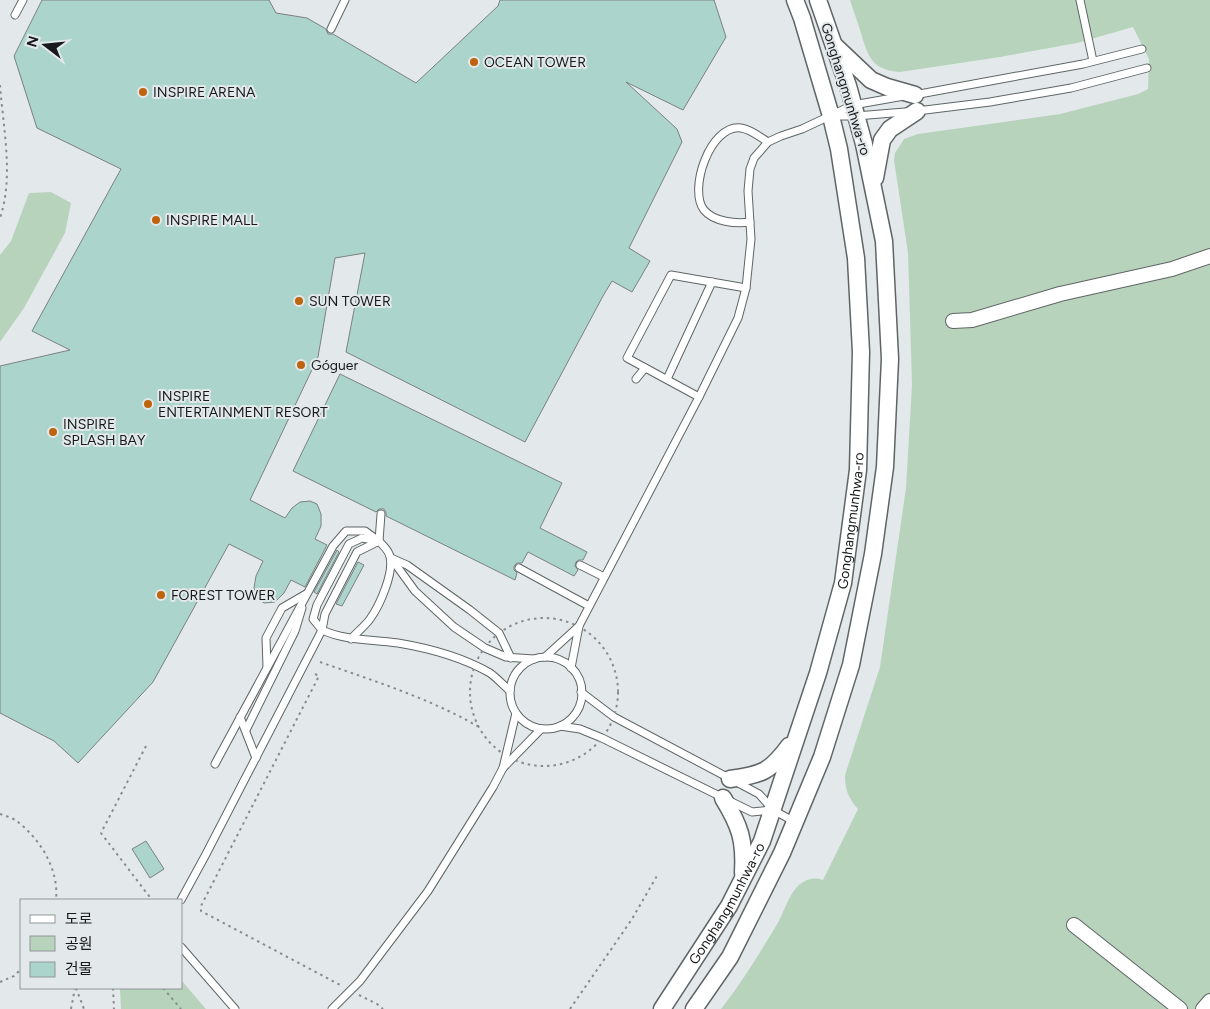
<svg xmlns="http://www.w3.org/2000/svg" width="1210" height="1009" font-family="Figtree,'Noto Sans KR',sans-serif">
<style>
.green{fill:#b8d3bc}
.building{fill:#abd4cc;stroke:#7b8180}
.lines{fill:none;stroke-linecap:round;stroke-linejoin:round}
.service-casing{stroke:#5f6566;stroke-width:9}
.minor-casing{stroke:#5f6566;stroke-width:16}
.tertiary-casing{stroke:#5f6566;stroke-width:19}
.path{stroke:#878b8d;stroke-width:2;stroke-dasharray:2.5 4;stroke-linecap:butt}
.service{stroke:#fff;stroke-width:7}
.minor{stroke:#fff;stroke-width:14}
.tertiary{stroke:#fff;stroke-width:16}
.poi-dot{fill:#bf640e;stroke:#e3e9eb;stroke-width:2}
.labels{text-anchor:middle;stroke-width:4;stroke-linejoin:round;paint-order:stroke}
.poi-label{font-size:14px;fill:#17191a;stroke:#e3e9eb;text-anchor:start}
.street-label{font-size:14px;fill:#17191a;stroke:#e3e9eb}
</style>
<rect width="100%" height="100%" fill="#e3e9eb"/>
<g class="green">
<path d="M850,0H1210V1009H721C742,982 759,954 776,926C784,913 788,895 799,885C806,879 814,877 823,880L858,809C848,798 845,789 845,775L880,667L906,488L912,385L908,253L894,160L895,153L904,139L918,134L1060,114L1138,94L1148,89L1149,59L1133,27L1077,43L1000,57L900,72C870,70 868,55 860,30C857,20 853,10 850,0Z"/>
<path d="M51,192L71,203L65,233L24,308L0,342V255L11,241L29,193Z"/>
<path d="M181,980L206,1009H121L120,988H181Z"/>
</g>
<g class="building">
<path d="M42,0H269L276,13L307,18L326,29L328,34H333L416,83L498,6L500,0H714L726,37L683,110L626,82L677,129L682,142L629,248L650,261L632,292L612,281L603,296L525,442L346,352L365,253L335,258L318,357L250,500L285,518L292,508L300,502L310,501L317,504L321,514V526L315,539L327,545L305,587L291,580L284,593L275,602L264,603L256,597L254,588L256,576L263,561L229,544L153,682L78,763L54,741L0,713V366L70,350L32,331L121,169L37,128L14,56Z"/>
<path d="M340,374L562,483L540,528L587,552L583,560H579L576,562L575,566L578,570L574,576L528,552L522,563H517L514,566V570L517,573L515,580L386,516V512L384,509H379L376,512L293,471Z"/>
<path d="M337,550L339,552L317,594L314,592Z"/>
<path d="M358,562L364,565L342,606L336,604Z"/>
<path d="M146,841L164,869L150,878L132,849Z"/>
</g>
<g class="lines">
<defs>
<g id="service">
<path d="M1080,0L1093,61"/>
<path d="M15,15L23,0"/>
<path d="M331,29L345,0"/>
<path d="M914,95L1083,64L1142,49"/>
<path d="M834,116H856L917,111L990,102L1071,88L1147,68"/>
<path d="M750,222C736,224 714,222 704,210C688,190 710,124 741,128C750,129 760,137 768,142"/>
<path d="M636,379L645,368"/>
<path d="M667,379L712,282"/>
<path d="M699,397L627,358L671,275L746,288"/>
<path d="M379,541L381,514"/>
<path d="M391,558L415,591L454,627L485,648L506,657L534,659"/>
<path d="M391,558L407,565L470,610L499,633L511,658"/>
<path d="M580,565L604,577"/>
<path d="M519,568L589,606"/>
<path d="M351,639C357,632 365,626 370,619C380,605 394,573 390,557C389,550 383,546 379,541L357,552L325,614L322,630C346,641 371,639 398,643C428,648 462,657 490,673C497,678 503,685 510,691"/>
<path d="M545,657L579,626"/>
<circle cx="546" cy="693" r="36"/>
<path d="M267,667L266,638L282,608L306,594"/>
<path d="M571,668L579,626L699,397L738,318L746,288L751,239L748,191L750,169L754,158L768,142L781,136L802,129L853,105L904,96"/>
<path d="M581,692L614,717L759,794L773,810L795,822"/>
<path d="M240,717L256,758"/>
<path d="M560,726L580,729L602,738L752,812L772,810"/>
<path d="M246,730L295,631L302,608"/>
<path d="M215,764L333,546L346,531H365L376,539"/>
<path d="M503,768L541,729"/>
<path d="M181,900L205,856L322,630L313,619L317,605L349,544L362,538L379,541"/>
<path d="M181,947L235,1009"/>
<path d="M332,1009L360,981L428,891L493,787L503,768L516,713"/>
</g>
<g id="minor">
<path d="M953,321L972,320L1060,294L1172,269L1210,256"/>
<path d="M1074,925L1180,1009"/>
<path d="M1203,1009L1210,1001"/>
</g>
<g id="tertiary">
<path d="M835,46L871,80L887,87L915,95"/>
<path d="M875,178L882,140L890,129L917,111"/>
<path d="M730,779C761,775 770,772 789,746"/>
<path d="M723,798C740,826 745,840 743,873"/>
<path id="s1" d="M662,1009L729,906L762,841L818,673L843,583L858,470L861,352L856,258L839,149L831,116L802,18L795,0"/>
<path d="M694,1009L730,957L782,853L822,757L851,665L873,554L885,467L890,359L884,241L864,144L848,86L818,0"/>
</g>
</defs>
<use href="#service" class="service-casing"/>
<use href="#minor" class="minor-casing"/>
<use href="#tertiary" class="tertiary-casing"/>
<g class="path">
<path d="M0,85C3,127 14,177 0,218"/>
<circle cx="544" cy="692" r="74"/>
<path d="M320,662C374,681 429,698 479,727"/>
<path d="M315,674L319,676L201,906V911L342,986"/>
<path d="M146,746L101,833L152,900"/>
<path d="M0,814C6,816 13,818 18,822C41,840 59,870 56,900"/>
<path d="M0,982L14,976L21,969"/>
<path d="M76,988L84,1009"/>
<path d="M113,988L114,1009"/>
<path d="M163,988L181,1009"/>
<path d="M359,995L377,1004L383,1009"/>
<path d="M71,1009L75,988"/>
<path d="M570,1009L632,919L658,874"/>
</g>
<use href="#service" class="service"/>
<use href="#minor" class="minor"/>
<use href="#tertiary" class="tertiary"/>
</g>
<g class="poi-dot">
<circle cx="474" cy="62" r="5"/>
<circle cx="143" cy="92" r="5"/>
<circle cx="156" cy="220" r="5"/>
<circle cx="299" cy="301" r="5"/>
<circle cx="301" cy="365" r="5"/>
<circle cx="148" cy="404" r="5"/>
<circle cx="53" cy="432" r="5"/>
<circle cx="161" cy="595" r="5"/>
</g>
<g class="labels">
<g class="poi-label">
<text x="484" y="67">OCEAN TOWER</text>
<text x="153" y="97">INSPIRE ARENA</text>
<text x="166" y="225">INSPIRE MALL</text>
<text x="309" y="306">SUN TOWER</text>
<text x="311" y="370">Góguer</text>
<text x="158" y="401">INSPIRE<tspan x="158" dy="16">ENTERTAINMENT RESORT</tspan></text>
<text x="63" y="429">INSPIRE<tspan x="63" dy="16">SPLASH BAY</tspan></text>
<text x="171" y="600">FOREST TOWER</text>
</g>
<g class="street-label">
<text transform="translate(846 89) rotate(73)" y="5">Gonghangmunhwa-ro</text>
<text dy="5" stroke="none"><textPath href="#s1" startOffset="529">Gonghangmunhwa-ro</textPath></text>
<text dy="5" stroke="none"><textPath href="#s1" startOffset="124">Gonghangmunhwa-ro</textPath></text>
</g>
</g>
<rect x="20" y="899" width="162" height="90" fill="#e3e9eb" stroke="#919697"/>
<rect x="30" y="915" width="25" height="8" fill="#ffffff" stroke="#919697"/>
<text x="65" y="924" font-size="15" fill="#17191a">도로</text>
<rect x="30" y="936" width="25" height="15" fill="#b8d3bc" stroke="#919697"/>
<text x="65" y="949" font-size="15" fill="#17191a">공원</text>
<rect x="30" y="962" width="25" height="15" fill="#abd4cc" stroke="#919697"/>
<text x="65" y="974" font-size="15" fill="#17191a">건물</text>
<g transform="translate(45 45) rotate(286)" stroke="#e3e9eb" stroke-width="4" paint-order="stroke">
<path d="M0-4L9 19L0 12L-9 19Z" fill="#17191a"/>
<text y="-8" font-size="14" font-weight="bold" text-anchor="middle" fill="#17191a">N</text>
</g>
</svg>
